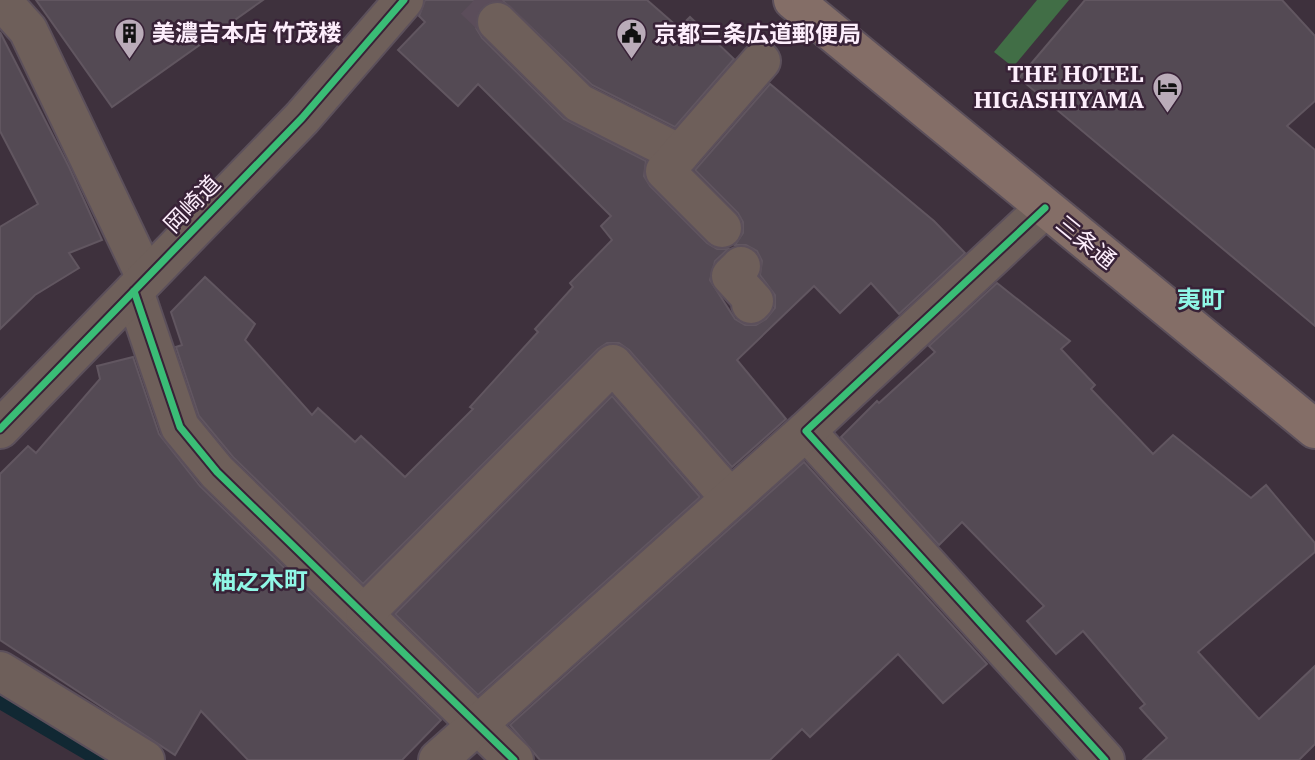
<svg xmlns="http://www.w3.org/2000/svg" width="1315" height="760" font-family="'IBM Plex Serif','Noto Sans JP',serif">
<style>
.forest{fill:#416e46}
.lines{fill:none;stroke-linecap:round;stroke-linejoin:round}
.stream{stroke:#112833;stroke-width:14}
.building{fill:#544a54;stroke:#615660;stroke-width:2}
.minor-tunnel{stroke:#5b4d5a;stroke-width:38;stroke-dasharray:38 19;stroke-linecap:butt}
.minor-casing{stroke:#5c505b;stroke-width:42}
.major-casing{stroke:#5c505b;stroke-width:42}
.minor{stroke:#6e5f5a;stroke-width:38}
.major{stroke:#846e67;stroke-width:38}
.cycleway-casing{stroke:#382237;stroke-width:11}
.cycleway{stroke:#3abd76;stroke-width:7}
.labels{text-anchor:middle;stroke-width:5;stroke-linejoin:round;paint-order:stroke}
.poi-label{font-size:23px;font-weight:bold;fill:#fdeefc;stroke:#382237;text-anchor:start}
.street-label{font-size:23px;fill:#fdeefc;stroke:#382237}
.neighbourhood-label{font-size:24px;font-weight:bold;fill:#90f7e6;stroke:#382237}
</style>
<rect width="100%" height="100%" fill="#3e313d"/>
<path class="forest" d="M1037,0H1069L1013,67L994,52Z"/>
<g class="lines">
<path class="stream" d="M0,702L99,760"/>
</g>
<g class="building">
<path d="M36,0H263L112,107Z"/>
<path d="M425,0H647L679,28L690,17L734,59L675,127L592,85L503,1H491L481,7L476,17V28L482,38L564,119L646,161L644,176L650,186L707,243L717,249H728L715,261L710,280L735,319L745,325H756L766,319L775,308V295L760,275L762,261L757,251L746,245H735L743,233V222L738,213L695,170L770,84L934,221L965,253L899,314L871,283L840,313L814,286L737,360L786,419L732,467L629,350L619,343H607L598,349L363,584L233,457L199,416L176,347L182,345L171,312L205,277L255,324L245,340L312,415L318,408L355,442L361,436L405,477L473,409L470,407L538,332L535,329L573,287L570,283L612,240L601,226L611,216L478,84L458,106L398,50L425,22L419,16Z"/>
<path d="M1085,0H1282L1315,36V101L1287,126L1315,150V326L1019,78Z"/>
<path d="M0,32L69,167L102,240L69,253L79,268L35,295L0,329V227L38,204L0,131Z"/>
<path d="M997,283L1070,341L1061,349L1095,385L1091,389L1153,454L1173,435L1251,498L1266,485L1315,543V552L1198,652L1259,719L1315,666V744L1299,760H1143L1167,738L1140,708L1145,704L1083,631L1056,654L1027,621L1044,606L962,522L939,545L841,437L877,401L879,403L935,352L929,346Z"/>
<path d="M133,357L159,434L200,486L441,720L402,760H248L201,711L175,755L0,640V474L28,446L36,453L100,379L97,366Z"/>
<path d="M612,396L700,497L478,695L395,614Z"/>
<path d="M804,462L987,664L943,703L898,654L810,737L802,729L770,760H540L510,725Z"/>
</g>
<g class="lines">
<path class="minor-tunnel" d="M474,0L497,22"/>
<defs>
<g id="minor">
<path d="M1,0L28,30L146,278"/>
<path d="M497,22L579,103L680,154"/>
<path d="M722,228L665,171L761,61"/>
<path d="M741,266L731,276L754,301L751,304"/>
<path d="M134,291L180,427L217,472L514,760"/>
<path d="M0,429L302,118L404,0"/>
<path d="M806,431L1105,760"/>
<path d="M365,613L613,364L730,498"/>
<path d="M0,671L145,760"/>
<path d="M438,760L806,431L1045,208"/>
</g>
<path id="major" d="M793,0L1315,429"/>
</defs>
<use href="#minor" class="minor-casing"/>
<use href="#major" class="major-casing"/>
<use href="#minor" class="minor"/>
<use href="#major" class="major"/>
<defs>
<g id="cycleway">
<path d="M1045,208L806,431L1105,760"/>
<path d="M134,291L180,427L217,472L514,760"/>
<path d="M0,429L302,118L404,0"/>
</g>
</defs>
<use href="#cycleway" class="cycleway-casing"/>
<use href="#cycleway" class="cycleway"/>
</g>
<defs>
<symbol id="building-pin" viewBox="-11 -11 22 30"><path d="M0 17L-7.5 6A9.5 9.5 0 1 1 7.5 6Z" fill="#baacb9" stroke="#382237"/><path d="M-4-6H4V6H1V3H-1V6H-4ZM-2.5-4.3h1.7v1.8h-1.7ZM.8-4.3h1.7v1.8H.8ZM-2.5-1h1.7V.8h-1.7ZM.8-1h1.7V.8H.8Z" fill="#111"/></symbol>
<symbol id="civic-pin" viewBox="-11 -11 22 30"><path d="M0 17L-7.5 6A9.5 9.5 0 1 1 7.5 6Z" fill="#baacb9" stroke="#382237"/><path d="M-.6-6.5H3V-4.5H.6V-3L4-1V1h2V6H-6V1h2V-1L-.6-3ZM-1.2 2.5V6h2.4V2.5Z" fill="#111"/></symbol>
<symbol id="hotel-pin" viewBox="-11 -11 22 30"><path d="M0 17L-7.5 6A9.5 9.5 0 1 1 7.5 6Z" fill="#baacb9" stroke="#382237"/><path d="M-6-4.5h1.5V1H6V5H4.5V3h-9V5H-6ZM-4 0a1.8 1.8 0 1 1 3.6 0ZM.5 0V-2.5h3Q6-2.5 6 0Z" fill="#111"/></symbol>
</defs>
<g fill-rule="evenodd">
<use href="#building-pin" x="112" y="16" width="35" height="47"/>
<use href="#civic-pin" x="614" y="16" width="35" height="47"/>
<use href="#hotel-pin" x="1150" y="70" width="35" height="47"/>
</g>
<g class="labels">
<g class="poi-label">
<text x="152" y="41">美濃吉本店 竹茂楼</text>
<text x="654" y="42">京都三条広道郵便局</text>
<text x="1144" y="82" text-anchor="end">THE HOTEL<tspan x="1144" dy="26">HIGASHIYAMA</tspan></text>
</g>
<g class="street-label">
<text transform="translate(192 204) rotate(-46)" y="8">岡崎道</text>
<text transform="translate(1086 242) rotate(39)" y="8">三条通</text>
</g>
<g class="neighbourhood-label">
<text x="1201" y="308">夷町</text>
<text x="260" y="589">柚之木町</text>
</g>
</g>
</svg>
